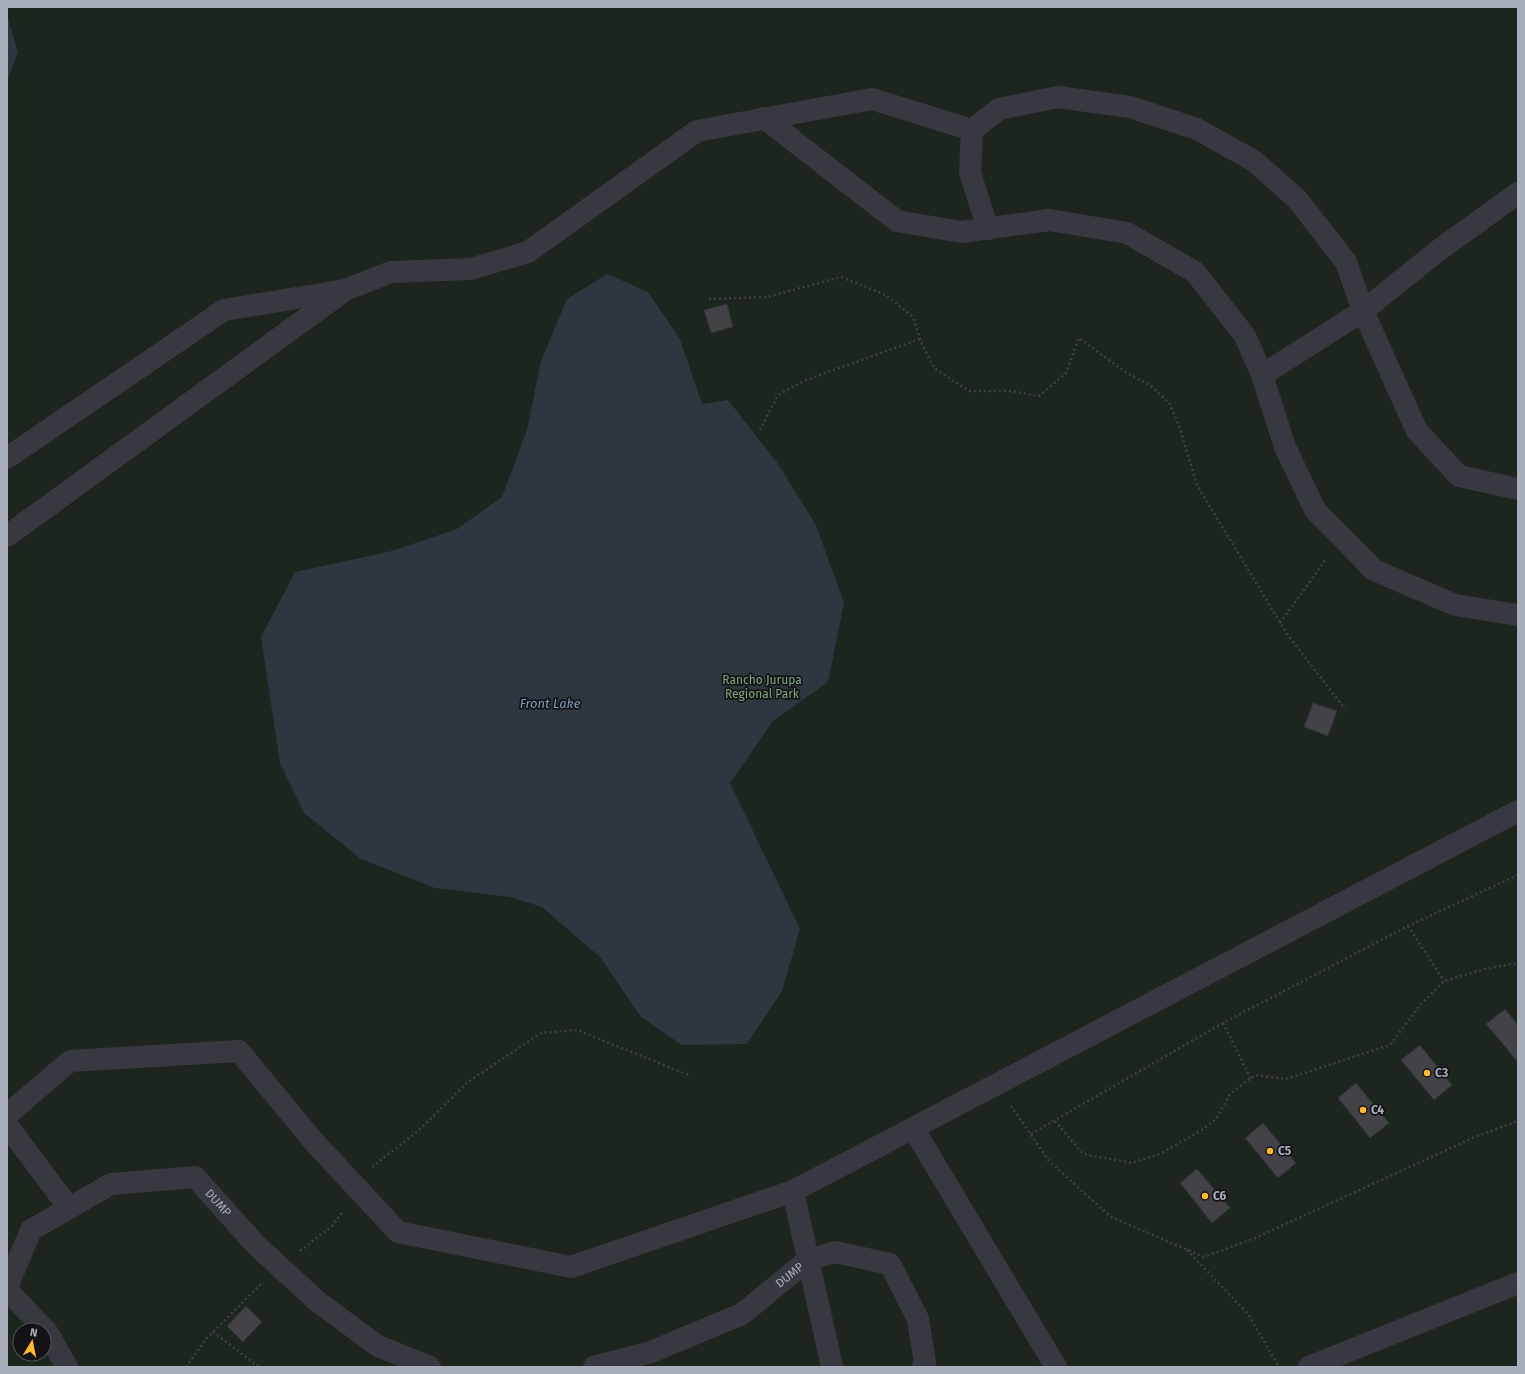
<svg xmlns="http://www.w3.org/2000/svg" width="1525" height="1374" font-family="'Fira Sans',sans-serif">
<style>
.green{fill:#1d261e;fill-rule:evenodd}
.water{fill:#2c3740}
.building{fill:#424247;stroke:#313136}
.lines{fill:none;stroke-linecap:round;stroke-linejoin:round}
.path{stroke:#3e4047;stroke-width:2.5;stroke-dasharray:2 3;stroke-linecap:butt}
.minor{stroke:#383940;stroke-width:22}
.poi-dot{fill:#ffb92b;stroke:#131315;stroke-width:1.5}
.labels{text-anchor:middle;stroke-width:3.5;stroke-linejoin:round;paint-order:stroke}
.park-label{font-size:12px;fill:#7ea881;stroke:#131315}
.poi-label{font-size:12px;font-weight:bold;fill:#a9aebb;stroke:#131315;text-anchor:start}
.street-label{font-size:12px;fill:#a9aebb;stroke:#131315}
.water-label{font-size:13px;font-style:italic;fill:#7c9cb9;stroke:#131315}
</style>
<rect width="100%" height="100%" fill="#18181a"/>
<path class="green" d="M7,7H1518V1367H7ZM20,1330H44V1354H20Z"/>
<g class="water">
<path d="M7,15L18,53L7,81Z"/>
<path d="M607,274L648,292L680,339L702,404L728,400L778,464L816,525L844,603L828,682L773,721L730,783L800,929L782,991L747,1044L682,1045L641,1017L600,957L542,907L510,897L435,888L361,859L304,813L280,763L261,637L295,572L392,551L457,529L502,497L527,430L541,361L567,299Z"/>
</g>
<g class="building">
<path d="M727,304L733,327L711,333L704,310Z"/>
<path d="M1313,703L1337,711L1328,736L1304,727Z"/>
<path d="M1505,1009L1518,1025V1062L1486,1024Z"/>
<path d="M1420,1045L1452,1085L1434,1100L1401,1060Z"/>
<path d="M1356,1083L1389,1123L1370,1138L1338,1098Z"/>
<path d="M1263,1123L1296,1163L1278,1178L1245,1138Z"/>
<path d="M1197,1169L1230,1208L1212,1223L1180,1183Z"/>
<path d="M246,1306L262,1322L243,1342L227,1326Z"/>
</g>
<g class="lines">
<g class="path">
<path d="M709,299L767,297L841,277L886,295L913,317L921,342L934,368L969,391H1011L1039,396L1066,373L1079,338L1127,373L1151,386L1170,404L1180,429L1197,485L1287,634L1345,709"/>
<path d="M760,430L778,395L806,380L920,339"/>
<path d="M1280,623L1326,559"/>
<path d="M1408,926L1444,981"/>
<path d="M1223,1023L1251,1079"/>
<path d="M1011,1106L1049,1161L1111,1217L1204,1257L1255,1238L1475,1137L1518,1121"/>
<path d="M1055,1121L1083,1154L1132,1163L1160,1154L1200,1131L1216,1119L1230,1094L1255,1075L1286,1079L1390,1045L1421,1004L1444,981L1485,969L1518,963"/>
<path d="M1031,1134L1223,1023L1408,926L1518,875"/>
<path d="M372,1167L418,1131L468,1082L541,1033L577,1030L691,1076"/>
<path d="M1187,1250L1248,1314L1279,1367"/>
<path d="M300,1251L332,1226L343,1211"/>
<path d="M213,1332L259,1367"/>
<path d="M186,1367L206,1339L261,1284"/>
</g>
<g class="minor">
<path d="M764,118L897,221L961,232L1049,220L1127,233L1195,272L1245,336L1262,375L1285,447L1315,510L1374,570L1455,605L1518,615"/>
<path d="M988,229L970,173L972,130L999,109L1058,97L1130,107L1197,129L1254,161L1297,199L1346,262L1363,311L1417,431L1459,476L1518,489"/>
<path d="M1262,375L1363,311L1439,250L1518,193"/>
<path d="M7,458L224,310L345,290L391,272L471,269L528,252L697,131L872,99L972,130"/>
<path d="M7,536L341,293"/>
<path d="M7,1115L70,1061L239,1051L315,1143L398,1232L571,1267L793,1191L1518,811"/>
<path d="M7,1125L69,1208"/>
<path d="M913,1128L1056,1367"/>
<path d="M793,1191L832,1367"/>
<path id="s1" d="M7,1287L31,1230L111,1184L195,1177L256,1245L318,1302L378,1346L430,1367"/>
<path d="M7,1290L47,1332L67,1367"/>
<path id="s2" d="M594,1367L651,1352L742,1314L808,1260L835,1252L890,1264L918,1319L925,1363L923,1367"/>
<path d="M1309,1367L1518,1283"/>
</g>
</g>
<g class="poi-dot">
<circle cx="1427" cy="1073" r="4"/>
<circle cx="1363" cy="1110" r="4"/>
<circle cx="1270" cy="1151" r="4"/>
<circle cx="1205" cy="1196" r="4"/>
</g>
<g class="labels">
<g class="park-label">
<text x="762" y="684">Rancho Jurupa<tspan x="762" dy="14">Regional Park</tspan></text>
</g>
<g class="poi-label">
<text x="1435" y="1077">C3</text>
<text x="1371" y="1114">C4</text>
<text x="1278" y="1155">C5</text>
<text x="1213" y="1200">C6</text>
</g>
<g class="street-label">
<text dy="4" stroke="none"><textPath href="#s1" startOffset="273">DUMP</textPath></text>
<text dy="4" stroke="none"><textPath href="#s2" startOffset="219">DUMP</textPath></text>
</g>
<g class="water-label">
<text x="550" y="708">Front Lake</text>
</g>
</g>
<rect width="1525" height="1374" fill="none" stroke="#a9aebb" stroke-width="16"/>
<g transform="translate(32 1342) rotate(10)"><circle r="19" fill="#131315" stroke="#4f5157"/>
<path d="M0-3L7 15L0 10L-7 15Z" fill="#ffb92b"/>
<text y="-6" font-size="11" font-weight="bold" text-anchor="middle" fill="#a9aebb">N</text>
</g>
</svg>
